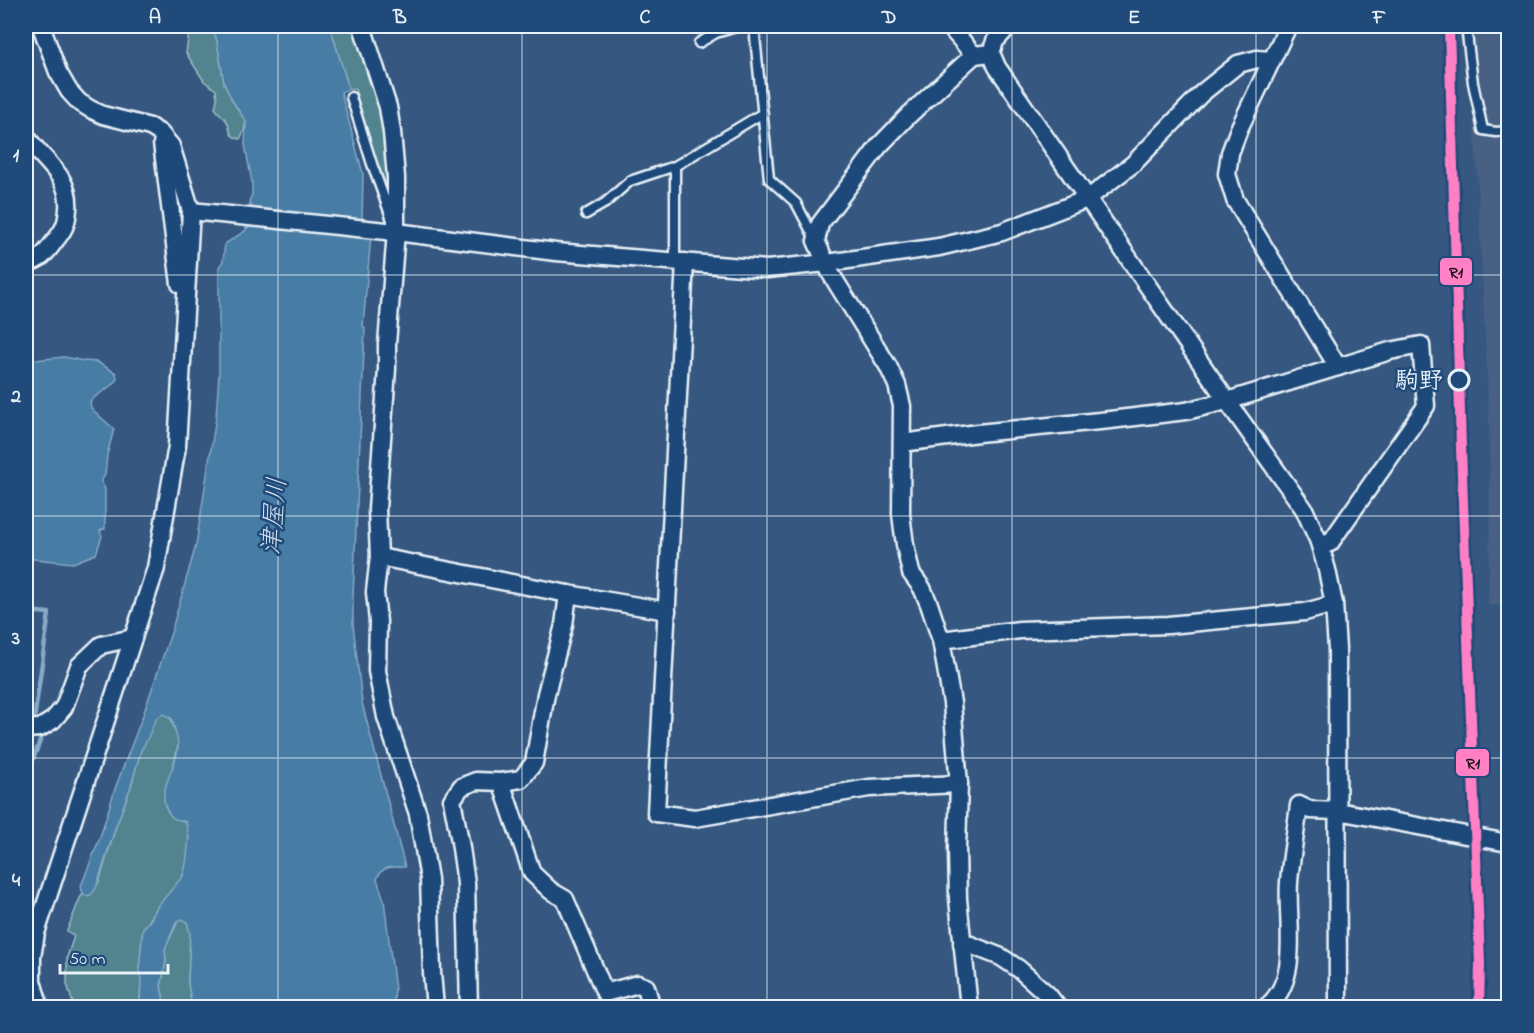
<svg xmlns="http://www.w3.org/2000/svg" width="1534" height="1033" font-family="'Indie Flower','Klee One',sans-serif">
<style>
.built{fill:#466084}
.green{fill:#51848f;stroke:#9cbac4;stroke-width:1.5}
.water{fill:#477ba5;stroke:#87aac6;stroke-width:1.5}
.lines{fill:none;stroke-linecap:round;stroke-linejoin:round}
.stream{stroke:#87aac6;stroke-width:4.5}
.service-casing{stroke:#e8f1f8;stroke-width:13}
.minor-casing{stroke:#e8f1f8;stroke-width:21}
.service{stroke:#1f4a7a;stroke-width:8}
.minor{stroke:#1f4a7a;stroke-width:16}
.rail-1-casing{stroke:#1f4a7a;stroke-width:15}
.rail-1{stroke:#ff80c5;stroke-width:10}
.grid{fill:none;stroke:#e8f1f8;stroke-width:1.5;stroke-opacity:0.55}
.stop-dot{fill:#1f4a7a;stroke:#e8f1f8;stroke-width:3}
.labels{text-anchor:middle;stroke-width:5;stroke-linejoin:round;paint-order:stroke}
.stop-label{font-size:24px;font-weight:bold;fill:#e8f1f8;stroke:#1f4a7a;text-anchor:end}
.water-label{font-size:26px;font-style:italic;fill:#d0dfec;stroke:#1f4a7a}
.line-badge{stroke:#1f4a7a;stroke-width:2}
.pale-badge-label{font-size:16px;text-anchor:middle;font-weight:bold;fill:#111}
.neatline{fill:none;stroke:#e8f1f8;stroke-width:2}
.grid-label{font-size:20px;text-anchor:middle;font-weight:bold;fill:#e8f1f8}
</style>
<rect width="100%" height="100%" fill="#365780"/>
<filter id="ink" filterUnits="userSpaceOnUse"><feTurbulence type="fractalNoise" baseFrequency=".0167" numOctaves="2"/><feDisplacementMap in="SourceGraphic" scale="12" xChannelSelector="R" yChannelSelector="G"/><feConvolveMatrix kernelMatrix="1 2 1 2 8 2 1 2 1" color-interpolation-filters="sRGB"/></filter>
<g filter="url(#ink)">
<path class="built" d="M1467,26H1508V604L1488,605L1490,524L1489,419L1476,153Z"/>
<g class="green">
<path d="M190,26H212L217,41L224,83L232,100L246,122L244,131L240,139C226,136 232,128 226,120C223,116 218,113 215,108L217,99L216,90L204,81L186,53Z"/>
<path d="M330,26H357L387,129L388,203L375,159L355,89H349Z"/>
<path d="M160,714H164L171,719L178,739V746L172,771L183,820C193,829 188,863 183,875C178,889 163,896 156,909C151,917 151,921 143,928L139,970L141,977L140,1007H74L67,984V957L74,936L67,931L80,898L83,894L88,896L99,882L116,826L131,786L141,750L153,724L157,717Z"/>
<path d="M181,919L187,922L190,933L188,983L192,1007H165L161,986L166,961L165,949L177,923Z"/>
</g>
<g class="water">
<path d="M212,26H330L349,89L341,92L363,174L362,223L371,235L363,326L365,328L353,596V624L362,703L405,867C392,867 382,865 377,879L384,900L395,990L393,1007H192L188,983L190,933L187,922L181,919L176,923L165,949L166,961L161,986L165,1007H140L141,977L139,970L143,928L150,921L157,907L183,876L186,864L189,838L186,822C180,819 174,821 170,815C153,793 177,769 178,747C178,737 174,728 172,719L164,714L157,717L146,742L141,750L131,786L116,826L96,888L92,894L88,896L83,894L81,886L99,840L116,786L143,715L171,633L196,545L216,417L219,374V267L223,261L225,244L245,231L253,214L249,201L252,195V182L245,145L246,122L232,100L224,83L217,41Z"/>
<path d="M64,357L84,361L97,362L116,373C116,375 117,377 117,378C116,386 95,394 90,402L91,408L96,413L114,429L107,455L105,475L101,481L105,489V529L101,530L100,532L102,536L96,554L73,563L26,558V361Z"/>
</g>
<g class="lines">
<g class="stream">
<path d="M26,611L49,613L34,720"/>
<path d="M26,778L43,733"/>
</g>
<defs>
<g id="service">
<path d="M754,26L769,179L796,203L815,239"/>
<path d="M1466,26L1473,83L1483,130L1496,132L1508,131"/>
<path d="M699,43L716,33L739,26"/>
<path d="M351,97L372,164L392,220"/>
<path d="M586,214L605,203L630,181L675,166L763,113"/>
<path d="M675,261V166"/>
</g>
<g id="minor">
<path d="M362,26L388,107L392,132L396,177V232L387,344V369L377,509L379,557L375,592L378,622L377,671L386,717L418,814L429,879L432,973L435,1008"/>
<path d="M949,26L974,55"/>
<path d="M1009,26L995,41L991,53L997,67L1227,401L1304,509L1319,542L1327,570L1334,604L1337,649L1338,1008"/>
<path d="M1288,26L1239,129L1230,153L1227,174L1235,200L1338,367"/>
<path d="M26,136C42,161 71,175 68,209C67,224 64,230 54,242C46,253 40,261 26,263"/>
<path d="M162,143L180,284"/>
<path d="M191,211L396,232L556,252L767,269L827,263L939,247L977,238L1002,232L1087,199L1133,164L1202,93L1238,64L1257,59L1271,60"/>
<path d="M685,262L656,813L695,818L869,788L959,784"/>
<path d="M902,443L978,433L1110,420L1186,411L1227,401L1390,351L1421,345L1426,406L1330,543L1319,542"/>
<path d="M379,557L568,594L667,611"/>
<path d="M941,640L1020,630L1168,625L1305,612L1334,604"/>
<path d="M26,729L40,728L53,720L64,707L79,666L101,645L133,638"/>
<path d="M501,782L532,873L551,891L565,899L605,993L638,984L646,987L652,1008"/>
<path d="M962,944H968L1001,957L1019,969L1048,995L1058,1008"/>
<path d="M40,1008L32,981V957L36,933L156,568L177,446L191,211L171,146L160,133L150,127L103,115L90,109L79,102L69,91L58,72L41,26"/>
<path d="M469,1008L466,883L460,841L452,800L461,787L476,781L501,782L521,779L534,763L546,694L564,625L568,594"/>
<path d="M969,1008L958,899L957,848L959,784L952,703L941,640L929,604L922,588L911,573L905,545L901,514L902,406L897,385L888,366L831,274L816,241L820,224L879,146L909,115L974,55L991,53"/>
<path d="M1265,1008C1302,981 1286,922 1289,882C1291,857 1296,831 1299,805L1310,810L1338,811L1508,843"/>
</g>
</defs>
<use href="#service" class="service-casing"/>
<use href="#minor" class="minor-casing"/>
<use href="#service" class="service"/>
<use href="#minor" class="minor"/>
<defs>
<path id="rail-1" d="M1449,26L1461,448L1480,964L1479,1008"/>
</defs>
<use href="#rail-1" class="rail-1-casing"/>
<use href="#rail-1" class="rail-1"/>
</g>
</g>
<path class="grid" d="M278,26V1008M522,26V1008M767,26V1008M1012,26V1008M1256,26V1008M26,275H1508M26,516H1508M26,758H1508"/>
<circle class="stop-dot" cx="1459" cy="380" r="10"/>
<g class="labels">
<g class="stop-label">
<text x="1443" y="388">駒野</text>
</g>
<g class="water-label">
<text transform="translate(273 516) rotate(-85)" y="9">津屋川</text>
</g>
</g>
<g class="line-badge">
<rect x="1439" y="257" width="34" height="29" rx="6" fill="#ff80c5"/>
<rect x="1455" y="748" width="35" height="29" rx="6" fill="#ff80c5"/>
</g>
<g class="pale-badge-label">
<text x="1456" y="277">R1</text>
<text x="1473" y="768">R1</text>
</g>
<rect width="1534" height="1033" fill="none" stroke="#1f4a7a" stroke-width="66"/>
<path d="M60 964v9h108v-9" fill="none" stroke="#e8f1f8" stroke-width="3"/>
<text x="69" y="964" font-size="18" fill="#e8f1f8" stroke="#1f4a7a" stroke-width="4.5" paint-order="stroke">50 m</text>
<rect x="33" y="33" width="1468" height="967" class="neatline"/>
<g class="grid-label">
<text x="155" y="23">A</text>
<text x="400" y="23">B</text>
<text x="645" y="23">C</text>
<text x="889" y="23">D</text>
<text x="1134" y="23">E</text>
<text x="1379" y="23">F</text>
<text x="16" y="161">1</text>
<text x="16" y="402">2</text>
<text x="16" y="644">3</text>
<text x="16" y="886">4</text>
</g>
</svg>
